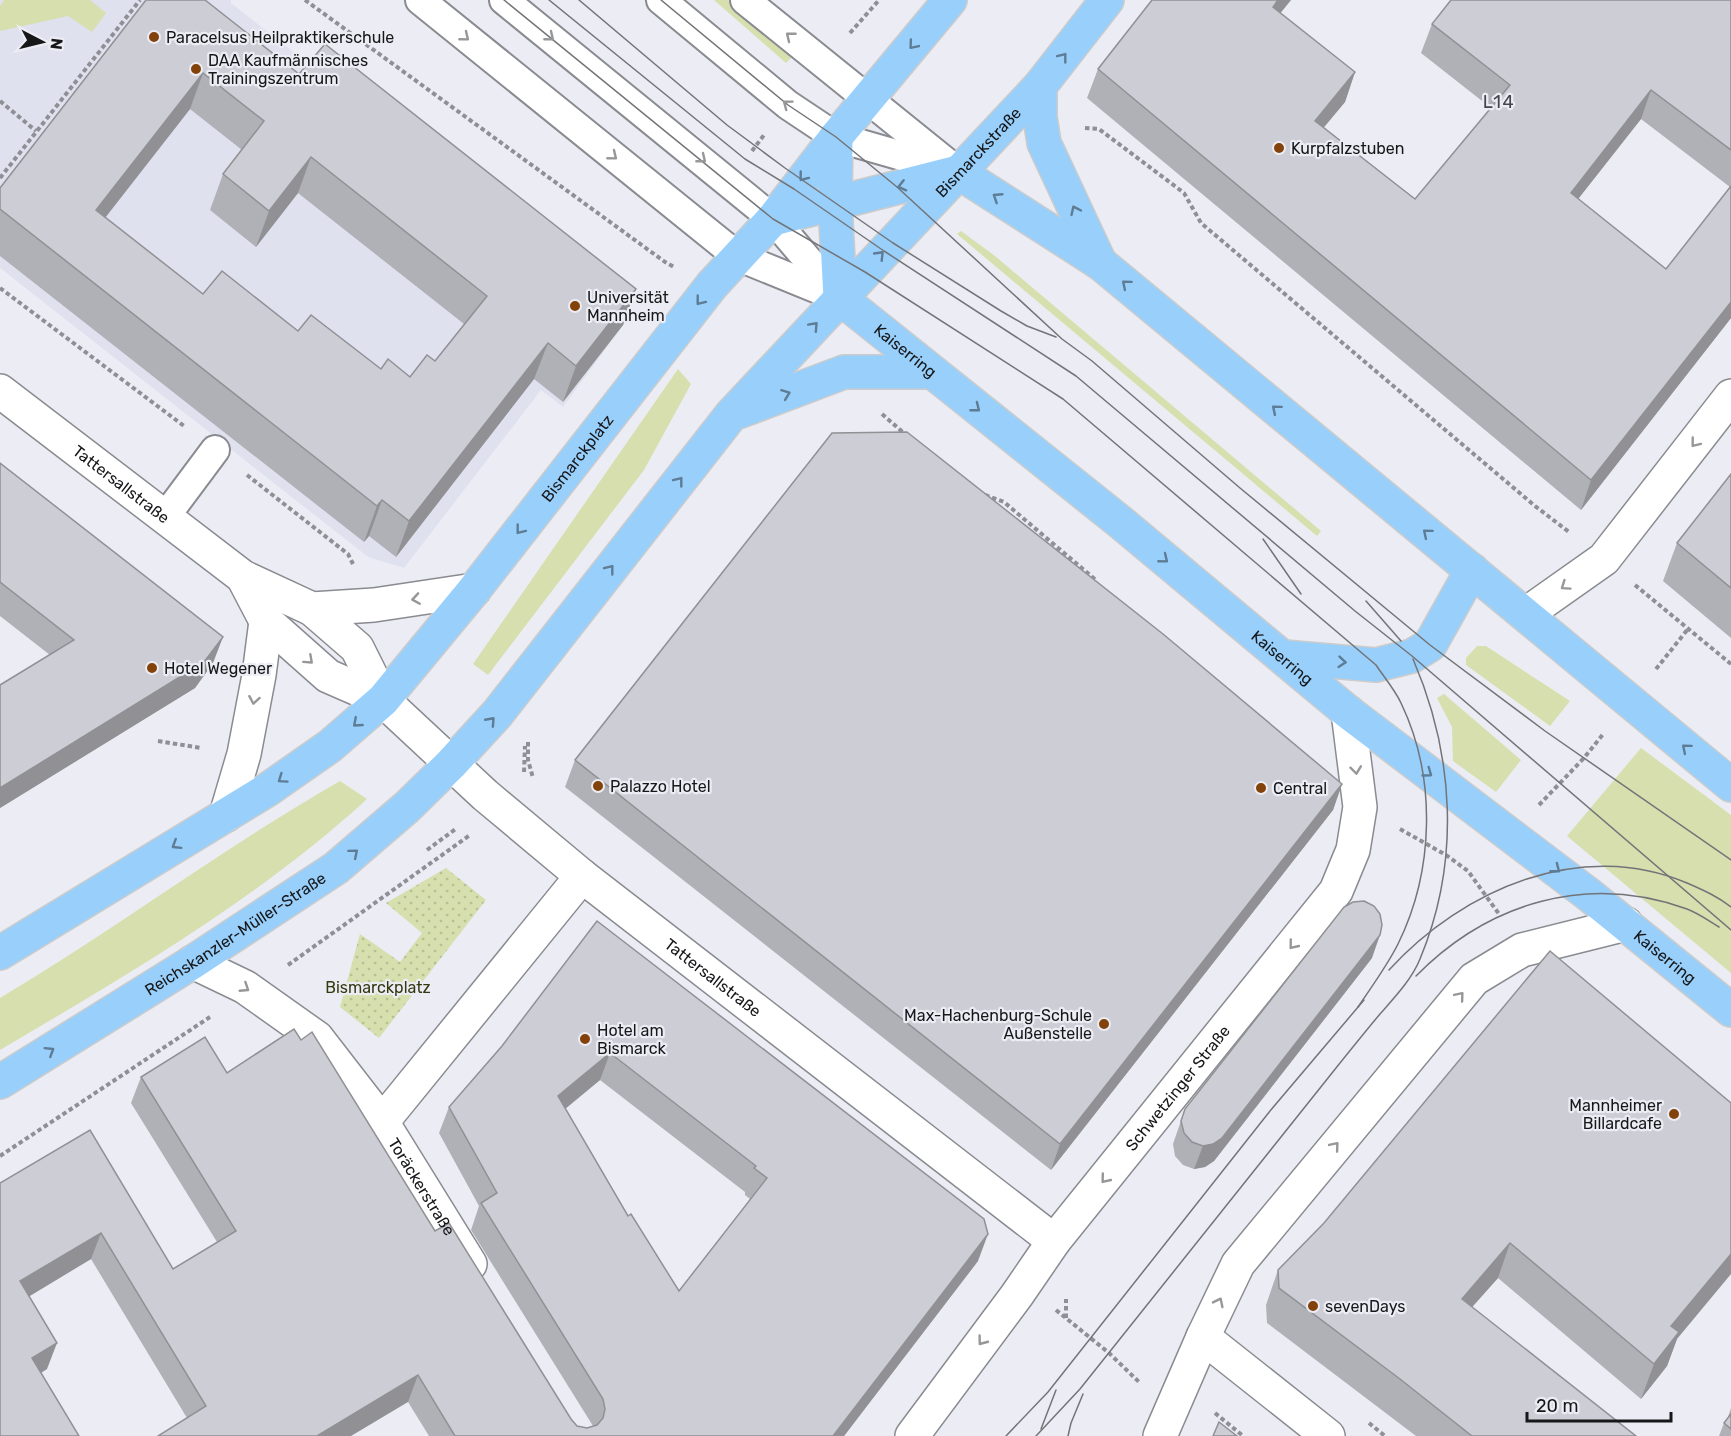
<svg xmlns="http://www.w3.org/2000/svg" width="1731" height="1436" font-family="Rubik,sans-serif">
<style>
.built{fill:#dfe1ef}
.grass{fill:#d6dfad}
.park{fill:url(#park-dots)}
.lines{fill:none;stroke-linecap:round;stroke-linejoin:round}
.service-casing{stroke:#8a8b91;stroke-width:32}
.minor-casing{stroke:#8a8b91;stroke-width:36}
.tertiary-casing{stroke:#8a8b91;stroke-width:36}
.primary-casing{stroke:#ccc;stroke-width:36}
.path{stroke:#8f9095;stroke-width:4;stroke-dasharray:4.5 3;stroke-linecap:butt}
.service{stroke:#fff;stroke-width:28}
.minor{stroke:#fff;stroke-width:33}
.tertiary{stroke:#fff;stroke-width:33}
.primary{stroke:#98cffb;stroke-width:33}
.tram{stroke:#737478;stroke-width:1.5}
.wall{fill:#b0b1b7;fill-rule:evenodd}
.shaded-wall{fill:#909095}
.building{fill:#cdced5;stroke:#909095;stroke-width:1.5;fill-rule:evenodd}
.oneway{stroke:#969798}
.oneway2{stroke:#5e7c95}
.poi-dot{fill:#82420a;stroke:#ecedf4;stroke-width:2}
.labels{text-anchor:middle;stroke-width:4.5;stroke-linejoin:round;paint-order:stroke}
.poi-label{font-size:16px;fill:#161719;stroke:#ecedf4;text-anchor:start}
.street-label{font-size:16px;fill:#161719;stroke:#ecedf4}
.park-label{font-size:16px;fill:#343910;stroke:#ecedf4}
.neighbourhood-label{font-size:18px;letter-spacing:1.5px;fill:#45464b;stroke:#ecedf4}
</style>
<defs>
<pattern id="park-dots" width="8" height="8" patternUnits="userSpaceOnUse" patternTransform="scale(1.5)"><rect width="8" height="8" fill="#d6dfad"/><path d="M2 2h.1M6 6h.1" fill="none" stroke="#b7bf94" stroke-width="1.8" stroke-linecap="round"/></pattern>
</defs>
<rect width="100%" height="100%" fill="#ecedf4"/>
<path class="built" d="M0,0H231V3L630,316L563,407L541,390L404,568L368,557L0,268Z"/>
<g class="grass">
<path d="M4,0H90L106,13L92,32L68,16L0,31V6Z"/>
<path d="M714,0H728L793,56L786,63Z"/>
<path d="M961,231L995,256L1321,531L1317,536L957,234Z"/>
<path d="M678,369L691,384L644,470L488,675L473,664Z"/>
<path d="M1477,646H1486L1570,701L1550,726L1466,665V658Z"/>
<path d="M1444,694L1521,760L1496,792L1453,761L1452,727L1437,698Z"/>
<path d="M1641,748L1731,815V973L1567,836Z"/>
<path d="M340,781L367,799C258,899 127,975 0,1050V998C116,929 223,848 340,781Z"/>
</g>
<path class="park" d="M446,868L486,900L379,1038L340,1007L360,934L400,962L422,933L386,903Z"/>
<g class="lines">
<defs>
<g id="service">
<path d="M420,0L737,256L840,298"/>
<path d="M504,0L773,219L837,294"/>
<path d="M661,0L788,105L836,137L958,172"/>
<path d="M745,0L947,163"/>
<path d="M165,517L215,450"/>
</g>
<g id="minor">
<path id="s1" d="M0,391L243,577L312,609L357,648L383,700"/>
<path id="s2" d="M243,577L266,621L328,676L383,700L485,795L582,876L1054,1241"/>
<path d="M312,609L374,605L474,590"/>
<path d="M1526,614L1604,559L1731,396"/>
<path d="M226,815L244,754L259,675L266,621"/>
<path id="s3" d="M193,962L245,987L317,1038L382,1122L470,1264"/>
<path d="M382,1122L582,876"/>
<path d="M1203,1337L1328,1436"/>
</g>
<g id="tertiary">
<path id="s4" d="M912,1436L1017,1295L1054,1241L1336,891L1353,850L1360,807L1348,712"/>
<path d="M1160,1436L1203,1337L1238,1264L1474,979L1522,950L1626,924"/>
</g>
<g id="primary">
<path d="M1040,86V117L1044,143L1100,263"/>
<path d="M836,137L835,203L840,298"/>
<path d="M958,172L1100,263L1731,785"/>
<path d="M773,219L958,172"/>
<path id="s5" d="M840,298L1119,521L1348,712L1588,894L1731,1010"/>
<path d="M738,412L844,372H930"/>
<path d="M1284,657L1376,665L1412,656L1430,645L1472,570"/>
<path id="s6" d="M0,953L267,790L330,746L383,700L474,590L712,285L773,219L836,137L950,0"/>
<path id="s7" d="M0,1082L193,962L336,868L407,807L451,764L497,714L731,415L1040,86L1107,0"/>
</g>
</defs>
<use href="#service" class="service-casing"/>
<use href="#minor" class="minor-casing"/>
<use href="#tertiary" class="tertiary-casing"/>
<use href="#primary" class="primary-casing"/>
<g class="path">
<path d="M305,0L665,262L674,267"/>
<path d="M850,33L879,0"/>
<path d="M0,101L36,131"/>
<path d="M1085,128L1099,129L1184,193L1201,223L1535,506L1569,532"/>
<path d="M752,151L764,135"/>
<path d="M0,178L140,0"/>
<path d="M0,288L184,426"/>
<path d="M882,414L906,435"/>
<path d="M247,475L348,554L353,564"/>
<path d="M985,495L1004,502L1097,581"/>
<path d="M1635,585L1731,664"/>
<path d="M1656,669L1688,629"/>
<path d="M158,741L201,748"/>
<path d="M528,742V760L533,778"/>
<path d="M524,772L525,746"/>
<path d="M1539,805L1584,758L1604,733"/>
<path d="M1400,829L1446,855L1468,871L1499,914"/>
<path d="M427,850L457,828"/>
<path d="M288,965L470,835"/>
<path d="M0,1156L210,1017"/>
<path d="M1056,1310L1109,1353L1139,1382"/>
<path d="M1066,1318V1299"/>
<path d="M1215,1413L1243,1436"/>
<path d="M1369,1423L1385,1436"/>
</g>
<use href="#service" class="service"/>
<use href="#minor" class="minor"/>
<use href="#tertiary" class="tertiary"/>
<use href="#primary" class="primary"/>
<g class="tram">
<path d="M504,0L773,219L865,272L1063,399L1376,665C1384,677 1395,690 1401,703C1437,778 1434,871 1398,944C1387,966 1372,986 1358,1007"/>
<path d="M549,0L745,159L794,189L884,251L1076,376L1355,611L1412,656L1731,930"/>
<path d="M579,0L727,125L785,168L893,243L1001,311L1027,326L1056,337"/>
<path d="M661,0L788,105L836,137L897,187L1062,339L1092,361L1240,488L1430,645L1545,731L1731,860"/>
<path d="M1263,539L1301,594"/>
<path d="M1366,601L1401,641"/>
<path d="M1389,970C1463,889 1581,838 1687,883C1703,890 1717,896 1731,907"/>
<path d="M1416,976C1489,902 1588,873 1687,909C1698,913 1709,921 1719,927"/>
<path d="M1041,1429L1056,1390"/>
<path d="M1006,1436L1048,1392L1270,1111L1364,1000"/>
<path d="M1036,1436L1080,1389C1164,1284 1248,1179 1332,1073C1348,1053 1364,1033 1380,1014C1395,997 1412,979 1420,959C1461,861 1454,754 1413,659"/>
<path d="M1068,1436L1071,1423L1083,1394"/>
</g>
</g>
<g class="wall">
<path d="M146,0L299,74L636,289L623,325L563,402L534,379L396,557L369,536L364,542L0,256V188ZM190,109L242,150L223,174L210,210L256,247L298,193L464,324L435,361L410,377L381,369L298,331L203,294L105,218Z"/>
<path d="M1291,0L1280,13L1355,72L1345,102L1324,127L1415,199L1491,108L1421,53L1432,24L1731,0V318L1581,510L1087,98L1098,69ZM1641,119L1730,187L1666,269L1578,199Z"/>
<path d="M0,463L213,663L195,688L0,808V685L50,655L0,616Z"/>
<path d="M1731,474V638L1663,581L1677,543Z"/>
<path d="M575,760L1342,784L1333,810L1051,1170L565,787Z"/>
<path d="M597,921L978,1261L844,1436H429L408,1402L187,1418L91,1259L29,1296L47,1369L41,1373L0,1436V1183L173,1269L217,1242L131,1103L141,1077L227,1073L301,1040L435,1231L571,1419L577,1426L587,1428L593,1426L471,1230L479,1206L439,1133L449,1107L502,1046ZM600,1080L745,1192V1195L750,1199L679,1291L628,1216L565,1109Z"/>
<path d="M1550,951L1677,1339L1667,1366L1641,1399L1498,1278L1472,1307L1636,1436H1416L1267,1323L1266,1305L1278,1270L1324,1223Z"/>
<path d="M1372,958L1214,1161L1205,1167L1194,1169L1183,1165L1175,1156L1173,1144L1185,1109Z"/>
<path d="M1731,1408V1436H1719L1724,1423L1728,1417Z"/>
</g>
<g class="shaded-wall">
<path d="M1278,0H1291L1262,36L1273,7Z"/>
<path d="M1355,72L1345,102L1305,150L1315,121Z"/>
<path d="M203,73L190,109L83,246L96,210Z"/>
<path d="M1651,90L1641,119L1560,222L1571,193Z"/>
<path d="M311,157L298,193L256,247L269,211Z"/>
<path d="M636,289L623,325L563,402L576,366Z"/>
<path d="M1731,302V318L1581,510L1591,480Z"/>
<path d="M548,343L534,379L396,557L409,521Z"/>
<path d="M382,500L369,536L364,542L377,506Z"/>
<path d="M223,637L213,663L195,688L0,808V788Z"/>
<path d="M1342,784L1333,810L1051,1170L1060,1144Z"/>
<path d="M1380,935L1372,958L1214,1161L1205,1167L1194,1169L1203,1146Z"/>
<path d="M610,1053L600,1080L548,1123L558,1096Z"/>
<path d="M101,1233L91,1259L10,1308L20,1281Z"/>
<path d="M988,1234L978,1261L844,1436H833Z"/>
<path d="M1510,1243L1498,1278L1449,1333L1462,1299Z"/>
<path d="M1731,1254V1274L1677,1339L1667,1366L1641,1399L1654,1364L1671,1326Z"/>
<path d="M57,1343L47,1369L22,1384L32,1358Z"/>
<path d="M418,1375L408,1402L351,1436H317Z"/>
</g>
<g class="building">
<path d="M146,0H205L299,74L325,44L636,289L576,366L548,343L409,521L382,500L377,506L0,209V188ZM203,73L264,121L223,174L269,211L311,157L487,296L435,361L427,355L410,377L388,359L381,369L311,315L298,331L222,271L203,294L96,210Z"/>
<path d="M1152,0H1278L1273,7L1355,72L1315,121L1415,199L1510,85L1432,24L1451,0H1731V150L1651,90L1571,193L1666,269L1731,186V302L1591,480L1098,69Z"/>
<path d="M907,432L1163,634L1342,784L1060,1144L575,760L832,433Z"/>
<path d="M0,463L223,637L204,662L0,788V685L74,640L0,582Z"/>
<path d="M1731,474V588L1677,543Z"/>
<path d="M1364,901L1374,906L1380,914L1382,925L1380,935L1222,1138L1213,1144L1203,1146L1192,1142L1184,1133L1181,1121L1185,1109L1344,907L1353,902Z"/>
<path d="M597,921L984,1219L988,1234L833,1436H455L418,1375L317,1436H158L206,1406L101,1233L20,1281L57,1343L32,1358L79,1436H0V1183L90,1130L173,1269L236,1231L141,1077L205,1037L227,1073L294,1029L301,1040L312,1032L435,1231L449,1223L571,1419L577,1426L587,1428L597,1425L603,1418L605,1409L603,1399L481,1203L497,1193L449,1107L502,1046ZM610,1053L756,1166L754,1168L767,1178L679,1291L631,1214L628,1216L558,1096Z"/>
<path d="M1550,951L1731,1103V1254L1671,1326L1679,1332L1654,1364L1510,1243L1462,1299L1636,1436H1472L1400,1379L1279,1288L1278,1270L1324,1223Z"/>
<path d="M1731,1414V1429L1724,1423Z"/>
<path d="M1219,1422L1237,1436H1213Z"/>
</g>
<defs><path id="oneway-chevron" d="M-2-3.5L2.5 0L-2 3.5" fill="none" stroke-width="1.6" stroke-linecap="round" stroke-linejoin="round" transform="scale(1.5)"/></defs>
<g class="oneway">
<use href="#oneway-chevron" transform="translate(790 36) rotate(-141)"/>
<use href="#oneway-chevron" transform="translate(465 37) rotate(39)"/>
<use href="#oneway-chevron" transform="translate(550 37) rotate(39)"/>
<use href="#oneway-chevron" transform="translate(787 104) rotate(-143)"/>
<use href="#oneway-chevron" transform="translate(613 156) rotate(39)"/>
<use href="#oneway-chevron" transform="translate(702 159) rotate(39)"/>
<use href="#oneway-chevron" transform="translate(1695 443) rotate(128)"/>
<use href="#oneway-chevron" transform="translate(1565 586) rotate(145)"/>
<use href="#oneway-chevron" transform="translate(416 599) rotate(171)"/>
<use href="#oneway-chevron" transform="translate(309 660) rotate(42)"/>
<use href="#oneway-chevron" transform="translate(254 700) rotate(100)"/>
<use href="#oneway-chevron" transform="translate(1356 770) rotate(83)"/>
<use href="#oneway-chevron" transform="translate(1293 945) rotate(129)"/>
<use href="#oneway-chevron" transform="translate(245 988) rotate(33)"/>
<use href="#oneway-chevron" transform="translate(1460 996) rotate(-50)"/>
<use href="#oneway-chevron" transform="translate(1335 1146) rotate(-50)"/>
<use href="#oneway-chevron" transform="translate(1105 1179) rotate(129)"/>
<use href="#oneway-chevron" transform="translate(1219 1302) rotate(-64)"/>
<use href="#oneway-chevron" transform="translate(982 1341) rotate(127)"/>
</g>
<g class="oneway2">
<use href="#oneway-chevron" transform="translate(913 45) rotate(130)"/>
<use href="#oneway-chevron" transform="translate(1063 57) rotate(-52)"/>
<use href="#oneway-chevron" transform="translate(803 177) rotate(128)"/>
<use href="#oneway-chevron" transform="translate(902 186) rotate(166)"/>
<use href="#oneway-chevron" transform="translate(997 197) rotate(-147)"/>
<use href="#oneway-chevron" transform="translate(1075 210) rotate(-115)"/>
<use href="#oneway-chevron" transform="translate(880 255) rotate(-46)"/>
<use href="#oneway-chevron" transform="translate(1126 284) rotate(-140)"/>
<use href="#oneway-chevron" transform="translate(700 301) rotate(128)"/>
<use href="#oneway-chevron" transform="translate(814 326) rotate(-47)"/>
<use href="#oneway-chevron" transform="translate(786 394) rotate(-21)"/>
<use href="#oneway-chevron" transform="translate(976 408) rotate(38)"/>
<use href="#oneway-chevron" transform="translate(1276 409) rotate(-140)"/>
<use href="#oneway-chevron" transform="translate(679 481) rotate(-52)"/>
<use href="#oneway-chevron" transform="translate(520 530) rotate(128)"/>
<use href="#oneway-chevron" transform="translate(1427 533) rotate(-140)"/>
<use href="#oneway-chevron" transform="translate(1164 559) rotate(39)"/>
<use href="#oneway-chevron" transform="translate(610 569) rotate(-52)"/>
<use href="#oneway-chevron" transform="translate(1342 662) rotate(5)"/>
<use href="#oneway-chevron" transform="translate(491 721) rotate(-48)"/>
<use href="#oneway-chevron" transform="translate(357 723) rotate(139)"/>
<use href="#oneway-chevron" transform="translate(1686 748) rotate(-140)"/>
<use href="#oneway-chevron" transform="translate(1428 773) rotate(36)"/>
<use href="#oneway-chevron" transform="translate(282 779) rotate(145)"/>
<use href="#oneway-chevron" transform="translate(176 845) rotate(148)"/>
<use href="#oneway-chevron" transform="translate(354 853) rotate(-40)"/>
<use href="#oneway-chevron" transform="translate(1556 869) rotate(38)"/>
<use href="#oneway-chevron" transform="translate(50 1051) rotate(-32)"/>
</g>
<g class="poi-dot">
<circle cx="154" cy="37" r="6"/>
<circle cx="196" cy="69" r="6"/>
<circle cx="1279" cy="148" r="6"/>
<circle cx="575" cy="306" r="6"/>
<circle cx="152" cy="668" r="6"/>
<circle cx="598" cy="786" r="6"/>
<circle cx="1261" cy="788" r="6"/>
<circle cx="1104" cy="1024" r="6"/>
<circle cx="585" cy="1039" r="6"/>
<circle cx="1674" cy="1114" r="6"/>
<circle cx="1313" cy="1306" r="6"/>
</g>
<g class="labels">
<g class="poi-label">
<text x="166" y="43">Paracelsus Heilpraktikerschule</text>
<text x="208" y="66">DAA Kaufmännisches<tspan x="208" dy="18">Trainingszentrum</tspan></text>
<text x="1291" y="154">Kurpfalzstuben</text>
<text x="587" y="303">Universität<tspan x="587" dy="18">Mannheim</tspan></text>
<text x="164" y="674">Hotel Wegener</text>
<text x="610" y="792">Palazzo Hotel</text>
<text x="1273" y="794">Central</text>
<text x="1092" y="1021" text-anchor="end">Max-Hachenburg-Schule<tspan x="1092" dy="18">Außenstelle</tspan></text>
<text x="597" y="1036">Hotel am<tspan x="597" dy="18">Bismarck</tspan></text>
<text x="1662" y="1111" text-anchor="end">Mannheimer<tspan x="1662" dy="18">Billardcafe</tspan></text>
<text x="1325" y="1312">sevenDays</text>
</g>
<g class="street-label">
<text dy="6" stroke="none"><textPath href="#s7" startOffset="1362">Bismarckstraße</textPath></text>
<text dy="6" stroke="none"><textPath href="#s5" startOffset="84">Kaiserring</textPath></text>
<text dy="6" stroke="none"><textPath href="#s6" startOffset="770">Bismarckplatz</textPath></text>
<text dy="6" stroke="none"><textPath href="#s1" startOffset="153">Tattersallstraße</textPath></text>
<text dy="6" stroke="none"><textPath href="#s5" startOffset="570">Kaiserring</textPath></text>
<text dy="6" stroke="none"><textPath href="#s7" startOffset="278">Reichskanzler-Müller-Straße</textPath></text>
<text dy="6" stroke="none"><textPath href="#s5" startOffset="1056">Kaiserring</textPath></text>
<text dy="6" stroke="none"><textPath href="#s2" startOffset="624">Tattersallstraße</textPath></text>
<text dy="6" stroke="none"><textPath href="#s4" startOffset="438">Schwetzinger Straße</textPath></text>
<text dy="6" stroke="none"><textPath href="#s3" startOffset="328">Toräckerstraße</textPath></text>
</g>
<g class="park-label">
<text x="378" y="993">Bismarckplatz</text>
</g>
<g class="neighbourhood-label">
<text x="1499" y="108">L14</text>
</g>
</g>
<g transform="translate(42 42) rotate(97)" stroke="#ecedf4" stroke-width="4.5" paint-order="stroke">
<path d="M0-4.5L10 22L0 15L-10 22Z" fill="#161719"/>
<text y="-9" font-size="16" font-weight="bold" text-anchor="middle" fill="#161719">N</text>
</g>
<path d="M1527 1412v9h144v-9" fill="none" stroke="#161719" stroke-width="3"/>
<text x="1536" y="1412" font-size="18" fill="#161719" stroke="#ecedf4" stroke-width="4.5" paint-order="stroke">20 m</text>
</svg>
